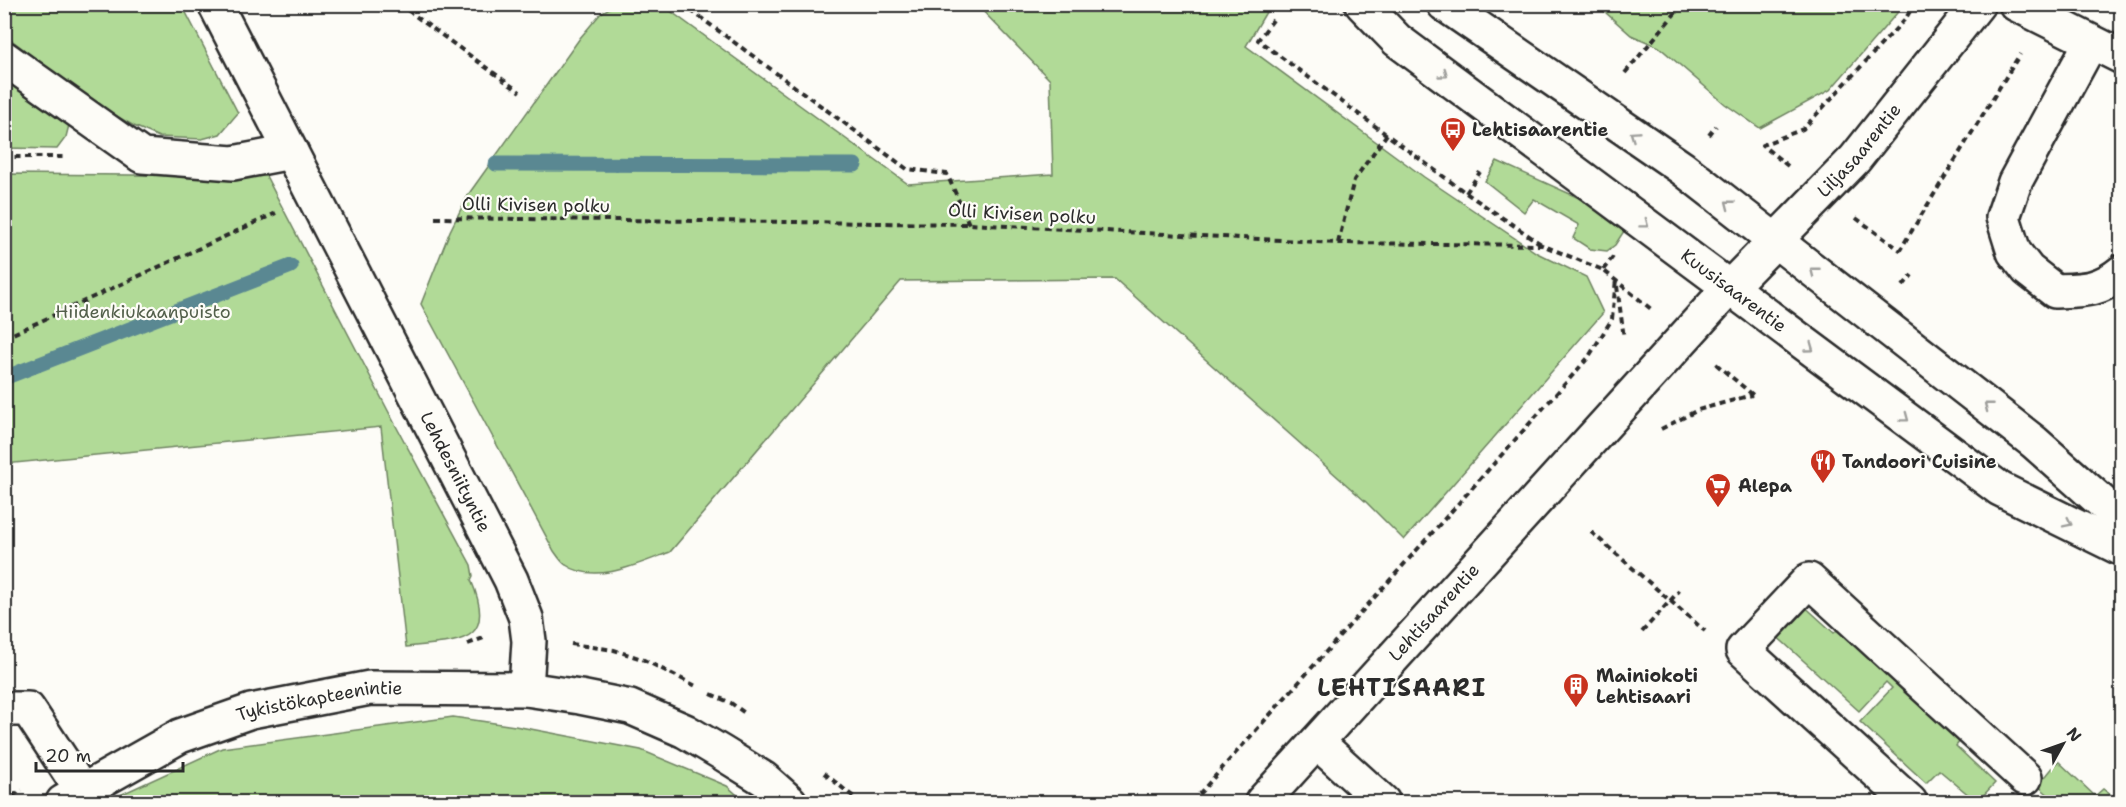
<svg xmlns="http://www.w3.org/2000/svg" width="2126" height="807" font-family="'Shantell Sans',sans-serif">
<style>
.green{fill:#b1da97;stroke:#6e8261;stroke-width:1.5}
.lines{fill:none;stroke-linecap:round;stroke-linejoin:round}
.stream{stroke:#5a8892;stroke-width:15}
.minor-casing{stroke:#2b2b2b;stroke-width:38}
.major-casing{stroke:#2b2b2b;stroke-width:38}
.path{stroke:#2b2b2b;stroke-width:4;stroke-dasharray:6 4.5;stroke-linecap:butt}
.minor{stroke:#fdfcf7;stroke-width:33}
.major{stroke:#fdfcf7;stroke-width:33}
.path-bridge{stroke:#2b2b2b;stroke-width:4;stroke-dasharray:6 4.5;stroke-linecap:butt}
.oneway{stroke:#9e9e9b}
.labels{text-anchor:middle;stroke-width:4.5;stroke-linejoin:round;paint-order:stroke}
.poi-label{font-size:18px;font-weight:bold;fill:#2b2b2b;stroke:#fdfcf7;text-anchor:start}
.street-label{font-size:18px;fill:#2b2b2b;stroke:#fdfcf7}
.park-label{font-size:18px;fill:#53604b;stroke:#fdfcf7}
.district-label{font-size:24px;font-weight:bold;letter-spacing:1.5px;fill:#2b2b2b;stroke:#fdfcf7}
</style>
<rect width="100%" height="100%" fill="#fdfcf7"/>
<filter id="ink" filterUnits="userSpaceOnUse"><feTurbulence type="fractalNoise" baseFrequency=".0167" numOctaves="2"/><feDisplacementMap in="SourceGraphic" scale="12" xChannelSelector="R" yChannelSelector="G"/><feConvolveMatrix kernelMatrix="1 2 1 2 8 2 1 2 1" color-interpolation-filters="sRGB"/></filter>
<g filter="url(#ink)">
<g class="green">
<path d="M4,5H182L238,113L220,134L202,139L159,137L134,126L92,102L5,35Z"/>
<path d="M1267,5L1269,7L1246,46L1424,177L1537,253L1586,277L1603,313L1404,540L1366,502L1115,279L901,281L670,552C641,563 595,585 566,565C561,562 557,555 554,551L421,304L450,231L468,195L580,38L601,13L614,5H662L908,184L1053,174L1050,80L977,5Z"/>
<path d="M1597,5H1904L1830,90L1760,128L1725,104L1659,47L1631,35Z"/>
<path d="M4,74L64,115L69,125L66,137L57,149L5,148Z"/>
<path d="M1497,161L1590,203L1626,228L1615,245L1607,251L1590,249L1573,238L1579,225L1534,199L1524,212L1485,181Z"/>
<path d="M4,174L266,176L396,426L471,565L473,576L471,580C499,646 456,641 406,647L381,427L5,464Z"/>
<path d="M1801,603L1834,633L1841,626L1963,737L1956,746L1995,783L1977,802L1939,770L1926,783L1860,722L1892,688L1886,682L1859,711L1773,633Z"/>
<path d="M453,717L515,726L641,750L727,786L745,802H105L222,748Z"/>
<path d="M2058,761L2095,796L2103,789L2120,802H2057L2038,786Z"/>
</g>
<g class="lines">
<g class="stream">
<path d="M496,164L855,165"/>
<path d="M4,378L291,266"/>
</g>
<defs>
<g id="minor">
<path id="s1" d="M215,4L511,580L526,618L529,641L526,689"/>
<path d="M2016,4L2122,57"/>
<path d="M2091,42L2015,182L2003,217L2014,252L2028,270L2055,291C2083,290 2099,291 2122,272"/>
<path d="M4,58L142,156L233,163L291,152"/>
<path d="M4,709H28L82,791"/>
<path d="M1317,742L1383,802"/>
<path id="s2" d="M63,802L180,736L251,711L370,688L526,689L580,697L630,707L685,731L722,753L764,779L790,802"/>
<path id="s3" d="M1262,802L1729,288L1855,159L1978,4"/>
<path d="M1910,802L1743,650L1809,580L2025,778"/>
</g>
<g id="major">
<path id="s4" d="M1362,4L1397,40L2000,489L2122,549"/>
<path d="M1444,4L1682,168L2034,442L2122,520"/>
</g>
</defs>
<use href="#minor" class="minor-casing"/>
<use href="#major" class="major-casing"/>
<g class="path">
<path d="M399,4L520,92"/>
<path d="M577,4L581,9L584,4"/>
<path d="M682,4L907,169L947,174L969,224"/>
<path d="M1273,20L1258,40L1466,193L1541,244"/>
<path d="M1625,73L1683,4"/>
<path d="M1709,135L1716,126"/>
<path d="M4,157H66"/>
<path d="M1788,166L1762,145L1803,129L1906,18L1914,4"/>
<path d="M1466,193L1480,172"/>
<path d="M435,218L969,224L1338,243L1542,245L1603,270L1651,309"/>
<path d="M1856,218L1900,250L2020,54"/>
<path d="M1338,243L1354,180L1387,134"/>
<path d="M1603,270L1615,254"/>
<path d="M1617,286L1624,338"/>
<path d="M1903,286L1912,275"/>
<path d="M4,338L276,213"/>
<path d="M1716,364L1753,395"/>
<path d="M1661,429L1698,410L1752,395"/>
<path d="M1591,532L1705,631"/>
<path d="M468,644L486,637"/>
<path d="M571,644L614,650L642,659L696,686"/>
<path d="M711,694L731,703L746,714"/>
<path d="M824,773L860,802"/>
<path d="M4,801L22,790"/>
<path d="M1192,802L1588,358L1612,319L1616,279"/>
</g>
<use href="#minor" class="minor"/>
<use href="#major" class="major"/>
<path class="path-bridge" d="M1642,632L1679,591"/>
</g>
<defs><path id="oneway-chevron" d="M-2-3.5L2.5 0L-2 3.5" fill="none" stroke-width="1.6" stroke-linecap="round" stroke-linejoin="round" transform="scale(1.5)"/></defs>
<g class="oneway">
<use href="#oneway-chevron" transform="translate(1444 74) rotate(36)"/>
<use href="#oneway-chevron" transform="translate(1634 135) rotate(-146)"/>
<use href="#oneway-chevron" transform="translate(1729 204) rotate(-142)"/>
<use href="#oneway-chevron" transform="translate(1645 224) rotate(37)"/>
<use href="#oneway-chevron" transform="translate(1814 271) rotate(-142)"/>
<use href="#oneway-chevron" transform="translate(1810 348) rotate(36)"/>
<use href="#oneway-chevron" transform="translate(1988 406) rotate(-142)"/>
<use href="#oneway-chevron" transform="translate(1905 418) rotate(37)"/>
<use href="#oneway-chevron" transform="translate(2068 523) rotate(26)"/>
</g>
</g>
<defs>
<symbol id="bus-pin" viewBox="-11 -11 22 30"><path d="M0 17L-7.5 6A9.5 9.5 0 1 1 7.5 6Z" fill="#c8321e" stroke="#fdfcf7"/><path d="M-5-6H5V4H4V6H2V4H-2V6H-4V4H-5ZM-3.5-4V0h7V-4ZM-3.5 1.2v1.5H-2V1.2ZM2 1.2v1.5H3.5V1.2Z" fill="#fff"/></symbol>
<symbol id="restaurant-pin" viewBox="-11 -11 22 30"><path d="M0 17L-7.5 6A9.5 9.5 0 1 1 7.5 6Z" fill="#c8321e" stroke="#fdfcf7"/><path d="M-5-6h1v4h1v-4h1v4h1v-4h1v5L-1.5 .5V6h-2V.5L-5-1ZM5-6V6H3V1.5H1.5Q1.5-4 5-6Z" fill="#fff"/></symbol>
<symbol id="supermarket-pin" viewBox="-11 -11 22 30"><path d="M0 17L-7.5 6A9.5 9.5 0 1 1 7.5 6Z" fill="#c8321e" stroke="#fdfcf7"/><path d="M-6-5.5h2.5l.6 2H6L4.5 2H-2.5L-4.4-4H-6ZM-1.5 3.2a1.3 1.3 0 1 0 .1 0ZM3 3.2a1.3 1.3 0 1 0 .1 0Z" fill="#fff"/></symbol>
<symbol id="building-pin" viewBox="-11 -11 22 30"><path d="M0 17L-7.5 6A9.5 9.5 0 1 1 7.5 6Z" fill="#c8321e" stroke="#fdfcf7"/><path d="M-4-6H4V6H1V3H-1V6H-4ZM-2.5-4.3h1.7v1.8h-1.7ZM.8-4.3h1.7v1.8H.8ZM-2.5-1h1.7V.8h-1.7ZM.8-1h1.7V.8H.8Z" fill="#fff"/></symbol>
</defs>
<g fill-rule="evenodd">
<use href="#bus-pin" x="1438" y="115" width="30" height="40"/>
<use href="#restaurant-pin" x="1808" y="447" width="30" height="40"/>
<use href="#supermarket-pin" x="1703" y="471" width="30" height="40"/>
<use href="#building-pin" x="1561" y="671" width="30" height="40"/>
</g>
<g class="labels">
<g class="poi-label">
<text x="1472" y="136">Lehtisaarentie</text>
<text x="1842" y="468">Tandoori Cuisine</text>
<text x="1738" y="492">Alepa</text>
<text x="1596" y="682">Mainiokoti<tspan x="1596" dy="21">Lehtisaari</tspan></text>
</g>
<g class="street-label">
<text dy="6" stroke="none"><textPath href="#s3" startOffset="884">Liljasaarentie</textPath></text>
<text transform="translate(536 205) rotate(1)" y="6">Olli Kivisen polku</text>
<text transform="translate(1022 214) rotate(3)" y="6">Olli Kivisen polku</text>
<text dy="6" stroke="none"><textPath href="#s4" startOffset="470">Kuusisaarentie</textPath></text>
<text dy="6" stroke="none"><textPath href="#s1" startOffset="526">Lehdesniityntie</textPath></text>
<text dy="6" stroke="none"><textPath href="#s3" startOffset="256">Lehtisaarentie</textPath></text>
<text dy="6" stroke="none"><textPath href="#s2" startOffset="279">Tykistökapteenintie</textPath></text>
</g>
<g class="park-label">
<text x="143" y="318">Hiidenkiukaanpuisto</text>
</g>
<g class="district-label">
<text x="1402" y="696">LEHTISAARI</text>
</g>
</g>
<rect width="2126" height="807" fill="none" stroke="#fdfcf7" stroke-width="24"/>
<rect x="12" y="12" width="2102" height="783" fill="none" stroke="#2b2b2b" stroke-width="2" filter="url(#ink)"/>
<g transform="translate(2063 744) rotate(50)" stroke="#fdfcf7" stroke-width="4.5" paint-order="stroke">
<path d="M0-4.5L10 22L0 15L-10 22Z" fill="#2b2b2b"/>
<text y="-9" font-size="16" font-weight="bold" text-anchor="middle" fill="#2b2b2b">N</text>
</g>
<path d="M36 762v9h147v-9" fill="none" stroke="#2b2b2b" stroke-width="3"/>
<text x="45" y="762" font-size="18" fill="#2b2b2b" stroke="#fdfcf7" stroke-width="4.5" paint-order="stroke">20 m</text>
</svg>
